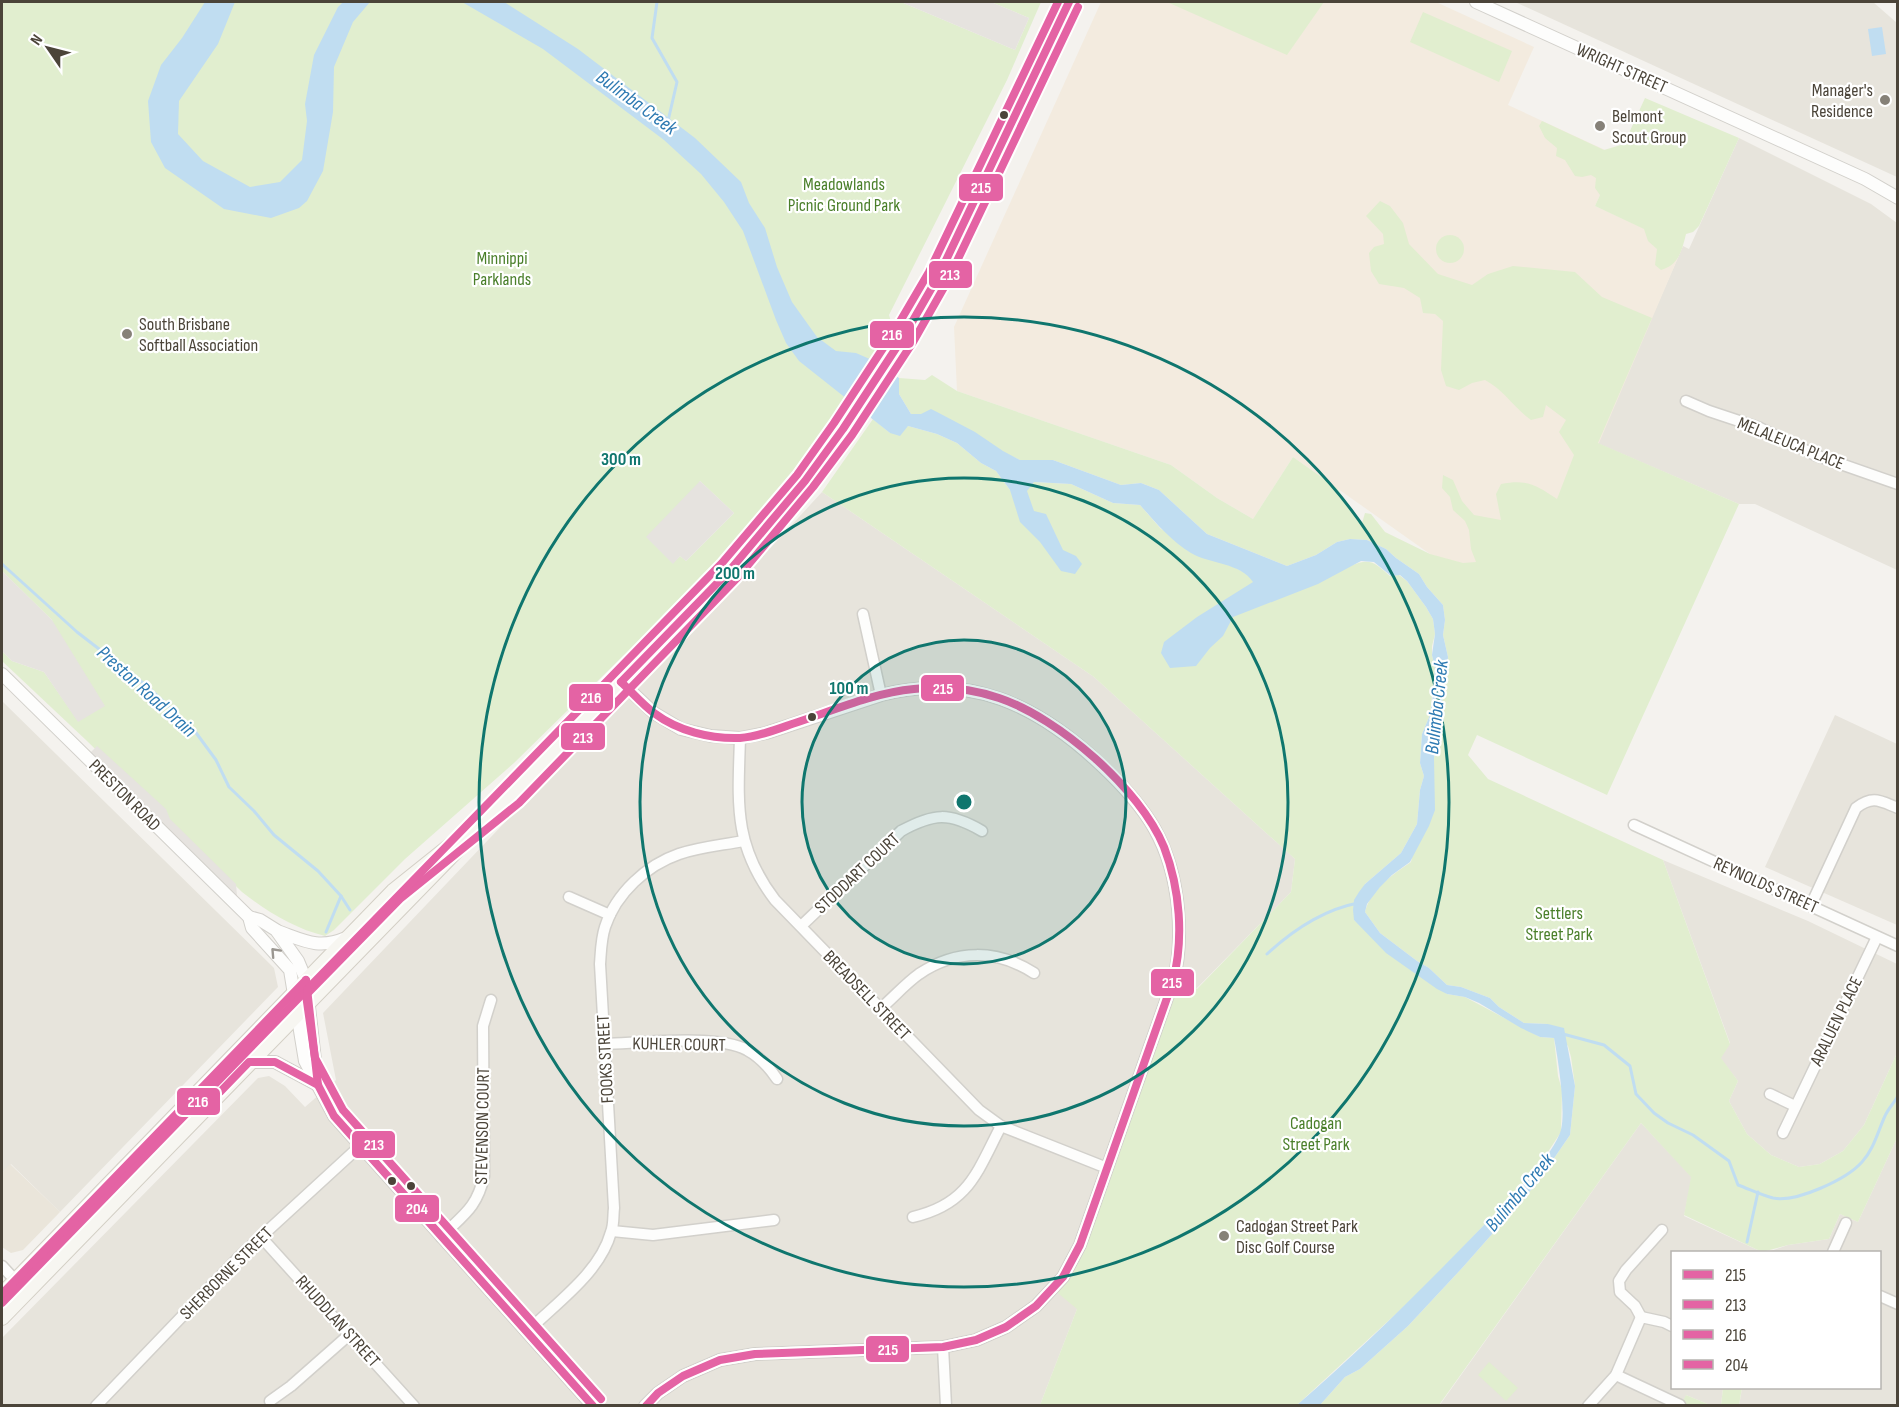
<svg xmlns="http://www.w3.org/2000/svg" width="1899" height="1407" font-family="'Sofia Sans Condensed',sans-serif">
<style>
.residential{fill:#e7e4dc}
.commercial{fill:#f3ebdf}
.education{fill:#eae5da}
.green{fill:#e1eecf;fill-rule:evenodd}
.parking{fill:#e6e3df}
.water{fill:#c0ddf1}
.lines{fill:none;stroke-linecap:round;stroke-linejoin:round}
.stream{stroke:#c0ddf1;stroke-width:3}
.minor-casing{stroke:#d2d0cb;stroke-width:13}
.tertiary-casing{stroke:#d2d0cb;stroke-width:14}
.secondary-casing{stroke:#d3cfc5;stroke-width:16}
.minor{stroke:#fdfdfc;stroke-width:10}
.tertiary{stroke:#fdfdfc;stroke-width:12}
.secondary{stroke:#f7f6f1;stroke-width:14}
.bus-1-casing{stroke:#fff;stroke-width:12}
.bus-2-casing{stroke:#fff;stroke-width:12}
.bus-3-casing{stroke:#fff;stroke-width:12}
.bus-4-casing{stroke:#fff;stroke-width:12}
.bus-1{stroke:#e463a4;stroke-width:8}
.bus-2{stroke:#e463a4;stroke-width:8}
.bus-3{stroke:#e463a4;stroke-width:8}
.bus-4{stroke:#e463a4;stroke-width:8}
.oneway{stroke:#9b9791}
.ring{fill:none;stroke:#0f766e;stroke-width:3}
.poi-dot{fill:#868178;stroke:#fff;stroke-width:2}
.bus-dot{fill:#4b4439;stroke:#fff;stroke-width:2}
.labels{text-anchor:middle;stroke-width:4.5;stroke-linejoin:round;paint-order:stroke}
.street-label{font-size:18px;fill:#4b4439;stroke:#fff}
.poi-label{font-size:18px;fill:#4b4439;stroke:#fff;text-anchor:start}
.park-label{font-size:18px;fill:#4a7f2a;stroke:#fff}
.water-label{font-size:20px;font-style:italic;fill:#2e7ab2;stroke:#fff}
.centre{fill:#0f766e;stroke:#fff;stroke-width:3}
.ring-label{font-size:18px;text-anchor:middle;font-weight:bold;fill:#0f766e;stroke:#fff;stroke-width:4.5;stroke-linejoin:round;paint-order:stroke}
.line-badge{stroke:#fff;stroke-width:2}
.badge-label{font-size:16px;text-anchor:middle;font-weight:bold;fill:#fff}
</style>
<rect width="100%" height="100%" fill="#f4f2ee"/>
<g class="residential">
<path d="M1515,2H1873L1897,23V177Z"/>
<path d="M1739,138L1871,204L1897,223V570L1755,504H1739L1597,443L1683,246L1689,249Z"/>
<path d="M822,492L1094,677L1295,859L1291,892L1196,989L1173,982L1077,1309L1040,1405L2,1406V1338L258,1078L269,1076L285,1086L305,1107L336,1080L323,1013L615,707L755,565Z"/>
<path d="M2,701L274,968L278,987L60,1212L11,1164L2,1173Z"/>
<path d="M1835,715L1897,744V925L1765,867Z"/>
<path d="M1663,860L1808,921L1897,964V1053L1864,1125L1843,1151L1820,1164L1799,1167L1771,1155L1747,1134L1729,1101L1738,1081L1720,1058L1730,1043Z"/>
<path d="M1641,1123L1692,1177L1684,1216L1762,1252H1672V1388H1723L1721,1405H1710L1686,1395L1687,1405L1439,1406Z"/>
<path d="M1897,1138V1405L1739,1406L1742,1388H1880V1252H1768L1788,1245L1829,1239L1840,1214L1858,1222Z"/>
</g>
<path class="commercial" d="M1101,2H1436L1534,47L1508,105L1618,156L1595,206L1683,246L1529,607L1430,554L1293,457L1253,519L1217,498L1171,465L957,391L954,327Z"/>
<path class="education" d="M10,1164L60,1212L23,1250L11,1253L2,1247V1173Z"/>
<g class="green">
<path d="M2,2H901L1015,50L1029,18L991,2H1041L1007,80L889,315L892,325L872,360L871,359L863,382L795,477L756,524L675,613L623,656L514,763L405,859L334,930L325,936C295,929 266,911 242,892L87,741L2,661V651L12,661L44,672L78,721L52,620L2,571ZM700,481L734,513L686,561L680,556L673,563Z"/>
<path d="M1167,2H1324L1287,55Z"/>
<path d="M1423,12L1512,51L1499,82L1410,42Z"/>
<path d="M1645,98L1739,138L1699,226L1693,232L1686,234C1682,250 1679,265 1661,270L1655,265L1657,249L1648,241L1644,229L1595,206L1600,195L1595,188L1596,178L1591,175L1582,177L1575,176L1565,160L1556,156L1557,148L1545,138L1539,126L1542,121L1604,150L1624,144Z"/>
<path d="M1380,201L1390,206L1403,223L1409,244L1438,274L1472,285L1488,274L1513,266L1575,272L1602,297L1652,318L1598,443L1739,504L1607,795L1477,735L1468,755L1488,779L1663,860L1730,1044L1721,1058L1738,1081L1729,1101L1747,1134L1771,1155L1799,1167L1820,1164L1843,1151L1864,1125L1897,1053V1138L1858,1222L1840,1214L1829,1239L1788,1245L1762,1252L1684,1215L1691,1177L1641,1123L1439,1405H1320L1345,1377L1360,1369L1408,1326L1463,1267L1537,1183L1570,1135L1575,1086L1571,1057L1568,1046L1548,1024L1524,1023L1499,1007L1490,998L1461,987L1447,985L1429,968L1417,961L1380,933L1365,912C1371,889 1392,875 1411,862L1438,740L1436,726L1440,717L1448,657L1443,635L1445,620L1443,605L1427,587L1419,574L1396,558L1386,549L1367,540L1350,539L1337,542L1316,555L1287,566L1207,534L1159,490L1141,483L1121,485L1053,460H1020L921,414H911L899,394V378L925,380L932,375L957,391L1171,465L1217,498L1253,519L1293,457L1337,488L1356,517L1362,523L1365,513L1371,514L1385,532L1430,554L1463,563L1476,562L1471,549L1469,530L1465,521L1453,510L1450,497L1442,488L1443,475L1453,480L1462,501L1474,515L1501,520L1496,494L1501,484C1527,479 1536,485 1557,499L1574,455L1559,432L1566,420L1546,405L1543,417L1531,420C1514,408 1504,390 1485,380L1472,383L1459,390L1446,386L1441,370L1443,321L1435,314L1423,313L1420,298L1404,288L1379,284L1371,271L1369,253L1374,247L1384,244L1383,234L1366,216Z"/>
<circle cx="1450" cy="249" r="14"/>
<path d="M873,419L890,433L908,426L937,434L957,443L981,463L996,471L1010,490L1034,482L1071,484L1113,503L1140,505L1161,529L1247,574L1254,582L1350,566C1371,557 1375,563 1390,576L1399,575L1407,581L1426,607L1433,619L1435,634L1432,646V655L1435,668L1430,715L1422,734L1420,763L1424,776L1420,790L1417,824L1401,853L1365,884L1354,920L1447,994L1465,997L1540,1037L1554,1038L1558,1076L1562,1090L1561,1132L1542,1161L1528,1179L1424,1288L1297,1405H1040L1077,1309L1053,1289L1063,1277L1173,981L1197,989L1291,892L1295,859L1094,677L822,492Z"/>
<path d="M1489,1362L1518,1388L1506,1401L1478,1375Z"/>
<path d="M1723,1388H1742L1739,1405H1721Z"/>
<path d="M1686,1395L1710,1405H1689L1682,1403Z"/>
</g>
<g class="parking">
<path d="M901,2H991L1029,18L1015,50Z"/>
<path d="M700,481L734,513L686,561L680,556L673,564L646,537Z"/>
<path d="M2,571L52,620L105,706L78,722L44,672L12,661L2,651Z"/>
<path d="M97,746L166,809L170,819L236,884L238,907L86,757Z"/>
</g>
<g class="water">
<path d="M205,2H235L218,44L179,101L178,134L203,161L250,187L280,182L302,160L307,121L305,104L314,55L338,7L343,2H370L353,22L334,67L333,112L323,171L307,201L299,208L271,218L224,209L165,168L151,142L148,101L161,65L182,38Z"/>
<path d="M462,2H504L578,49L695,138L741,182L749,203L765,228L777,267L792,302L817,337L836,351L856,353L872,360L899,378V394L911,414H921L931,409L937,412L975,432L1003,451L1020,460H1053L1121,485L1141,483L1159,490L1207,534L1287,566L1316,555L1337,542L1350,539L1367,540L1386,549L1396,558L1419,574L1427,587L1443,605L1445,620L1443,635L1448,657L1440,717L1436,726L1438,740L1434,758L1435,810L1429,826L1410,862L1392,875L1380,887L1367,904L1365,912L1380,933L1417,961L1429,968L1447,985L1461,987L1490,998L1499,1007L1524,1023L1548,1024L1564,1028L1575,1086L1570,1135L1537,1183L1463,1267L1408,1326L1360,1369L1345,1377L1320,1405H1297C1363,1348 1424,1287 1484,1225C1508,1201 1547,1164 1560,1133C1567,1116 1558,1058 1554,1038L1540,1037L1521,1028L1479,1003L1465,997L1447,994L1437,989L1386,953L1354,920L1353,910L1354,900L1359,892L1365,884L1401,853L1417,824L1420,790L1424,776L1420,763L1422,734L1430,715L1434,689L1435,668L1432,655L1435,634L1433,619L1426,607L1407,581L1400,575L1391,576L1374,562L1361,561L1318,584L1233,617L1223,636L1210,648L1196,666L1170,668L1161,653L1164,642L1197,617L1253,582C1241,563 1210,564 1191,553C1171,541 1155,522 1140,505L1113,503L1071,484L1034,482L1027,491L1034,511L1046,514L1063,550L1076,556L1082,564L1075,574L1061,571L1040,542L1020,522L1010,490L996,471L981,463L957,443L937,434L908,426L900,436L890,433L799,361L786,343L776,320L743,231L724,202L701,174L664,140L543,49Z"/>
<path d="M1882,27L1886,54L1872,56L1868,29Z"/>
</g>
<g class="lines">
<g class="stream">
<path d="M657,2L652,38L677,82L668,121"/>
<path d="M2,564L77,632L147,686L194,730L216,760L229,787L254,811L274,835L318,871L341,896L350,910"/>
<path d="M326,932L341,896"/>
<path d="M1267,954C1293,930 1322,910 1358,903"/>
<path d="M1563,1034L1604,1045L1630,1066L1636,1094L1654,1113L1668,1123L1693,1135L1729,1161L1738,1185C1749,1189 1761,1195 1773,1198C1796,1203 1847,1179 1862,1162C1874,1149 1878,1131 1885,1116C1888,1109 1894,1103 1898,1096"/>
<path d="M1747,1242L1758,1192"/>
</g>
<defs>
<g id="minor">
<path d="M1686,401L1709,411L1760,428L1815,455L1898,484"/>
<path d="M863,614L881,695"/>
<path d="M740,738C738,803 733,845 775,900L979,1110L1001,1126L1107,1168"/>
<path d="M1634,825L1898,946"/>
<path d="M569,897L610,915"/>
<path d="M1811,905L1856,808C1873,795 1880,801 1898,808"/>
<path d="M801,926L901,831C934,813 949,812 982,831"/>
<path d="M880,1009C893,998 905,984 919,974C956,949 997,949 1034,973"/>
<path d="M605,1044C640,1043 719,1034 747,1050C760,1057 769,1067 777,1079"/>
<path d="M1770,1094L1795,1106"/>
<path d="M1783,1133L1877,937"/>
<path d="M913,1217C969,1204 977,1172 1001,1126"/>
<path d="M612,1231L653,1235L774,1220"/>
<path d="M261,1237L414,1406"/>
<path d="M441,1237C463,1215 477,1208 484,1176L483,1026L491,1000"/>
<path d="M1833,1252L1846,1223"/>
<path d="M2,1266L15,1280"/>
<path d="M1880,1296L1898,1304"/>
<path d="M1641,1317L1635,1306L1620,1292L1619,1281L1626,1270L1662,1230"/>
<path d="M527,1332C556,1303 600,1273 611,1232C614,1225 613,1216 614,1208L600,964C601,951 601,939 605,927C616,893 647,865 679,854C700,847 723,845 743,841"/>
<path d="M943,1347L946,1406"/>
<path d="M1616,1375L1680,1405"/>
<path d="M270,1401L291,1386L350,1334"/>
<path d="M96,1406L239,1257L360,1146"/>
<path d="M1588,1406L1616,1375L1641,1317L1664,1322L1672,1326"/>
</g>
<g id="tertiary">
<path d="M1476,2L1865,179L1898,198"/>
<path d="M2,674L249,917L252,928L290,970L305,1061L334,1116L593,1406"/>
<path d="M621,682L654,713L681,729L711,736L740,738L766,733L881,695C969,672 1038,705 1101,765C1147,808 1172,844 1178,909C1180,933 1180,958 1173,981L1080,1245L1063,1277L1036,1306L1006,1327L976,1340L943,1347L755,1354L720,1360L683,1376L658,1393L645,1406"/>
<path d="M249,917L260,920L276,930L298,961L306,980L317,1078"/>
<path d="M277,931C303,940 318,950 346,938"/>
<path d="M249,1062H275L318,1085"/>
</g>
<g id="secondary">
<path d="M2,1294L393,891L458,839"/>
<path d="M2,1318L730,570L805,481L843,429L904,336L938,277L1069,2"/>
</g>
</defs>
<use href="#minor" class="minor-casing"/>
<use href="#tertiary" class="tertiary-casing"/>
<use href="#secondary" class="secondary-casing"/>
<use href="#minor" class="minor"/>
<use href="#tertiary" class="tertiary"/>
<use href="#secondary" class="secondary"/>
<defs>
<g id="bus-1">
<path d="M621,682C632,692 642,704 654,713C678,731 710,739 740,738C757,737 775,730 792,724C832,711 872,693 914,689C943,686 972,689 999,698C1059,718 1140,789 1164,847C1180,889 1184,938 1173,981L1080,1245L1063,1277L1036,1306L1006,1327L976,1340L943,1347L755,1354L720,1360L683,1376L658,1393L646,1406"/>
<path d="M621,682L730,570L805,481L843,429L904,336L938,277L1069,2"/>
</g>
<path id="bus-2" d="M601,1399L343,1110L315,1058L306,995L400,899L519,803L738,577L813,487L852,435L913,342L947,282L1078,7"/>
<path id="bus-3" d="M2,1303L722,563L797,475L834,423L895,330L929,272L1058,2"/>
<g id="bus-4">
<path d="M306,980L318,1085L334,1116L593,1406"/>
<path d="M220,1092L249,1062H275L318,1085"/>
<path d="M2,1294L306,980"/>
</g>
</defs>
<use href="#bus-1" class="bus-1-casing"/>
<use href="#bus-2" class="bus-2-casing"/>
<use href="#bus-3" class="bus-3-casing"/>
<use href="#bus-4" class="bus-4-casing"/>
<use href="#bus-1" class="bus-1"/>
<use href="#bus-2" class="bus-2"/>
<use href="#bus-3" class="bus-3"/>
<use href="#bus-4" class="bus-4"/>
</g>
<defs><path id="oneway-chevron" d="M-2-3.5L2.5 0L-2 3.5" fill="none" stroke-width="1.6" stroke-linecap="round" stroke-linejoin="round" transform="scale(1.5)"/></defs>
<use class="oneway" href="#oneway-chevron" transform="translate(275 952) rotate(-133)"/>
<circle cx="964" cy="802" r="162" fill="#0f766e" fill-opacity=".12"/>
<g class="ring">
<circle cx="964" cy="802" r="162"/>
<circle cx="964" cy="802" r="324"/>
<circle cx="964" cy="802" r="485"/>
</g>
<g class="poi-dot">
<circle cx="1885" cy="100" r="6"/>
<circle cx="1600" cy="126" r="6"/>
<circle cx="127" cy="334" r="6"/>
<circle cx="1224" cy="1236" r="6"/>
</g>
<g class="bus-dot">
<circle cx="1004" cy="115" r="5"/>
<circle cx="812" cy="717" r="5"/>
<circle cx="392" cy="1181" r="5"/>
<circle cx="411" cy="1186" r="5"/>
</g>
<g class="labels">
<g class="street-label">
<text transform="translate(1622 68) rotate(24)" y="6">WRIGHT STREET</text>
<text transform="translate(1791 443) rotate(22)" y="6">MELALEUCA PLACE</text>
<text transform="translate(125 795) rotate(45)" y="6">PRESTON ROAD</text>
<text transform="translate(857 873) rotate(-43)" y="6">STODDART COURT</text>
<text transform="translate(1766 885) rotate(24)" y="6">REYNOLDS STREET</text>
<text transform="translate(867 995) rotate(46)" y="6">BREADSELL STREET</text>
<text transform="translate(1836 1021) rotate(-64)" y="6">ARALUEN PLACE</text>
<text transform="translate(679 1044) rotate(1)" y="6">KUHLER COURT</text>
<text transform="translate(605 1059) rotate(-93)" y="6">FOOKS STREET</text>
<text transform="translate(482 1126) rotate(-89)" y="6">STEVENSON COURT</text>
<text transform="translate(226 1273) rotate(-45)" y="6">SHERBORNE STREET</text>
<text transform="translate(338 1321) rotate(48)" y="6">RHUDDLAN STREET</text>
</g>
<g class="poi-label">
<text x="1873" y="96" text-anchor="end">Manager's<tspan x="1873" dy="21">Residence</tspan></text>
<text x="1612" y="122">Belmont<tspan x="1612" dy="21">Scout Group</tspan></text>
<text x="139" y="330">South Brisbane<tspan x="139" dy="21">Softball Association</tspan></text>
<text x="1236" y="1232">Cadogan Street Park<tspan x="1236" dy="21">Disc Golf Course</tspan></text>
</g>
<g class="park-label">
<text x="844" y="190">Meadowlands<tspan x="844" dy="21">Picnic Ground Park</tspan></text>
<text x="502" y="264">Minnippi<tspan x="502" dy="21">Parklands</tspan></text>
<text x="1559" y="919">Settlers<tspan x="1559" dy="21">Street Park</tspan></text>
<text x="1316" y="1129">Cadogan<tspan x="1316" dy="21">Street Park</tspan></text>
</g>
<g class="water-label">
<text transform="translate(637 102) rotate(36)" y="7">Bulimba Creek</text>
<text transform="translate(147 691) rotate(42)" y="7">Preston Road Drain</text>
<text transform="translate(1436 707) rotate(-84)" y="7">Bulimba Creek</text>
<text transform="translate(1519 1192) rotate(-50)" y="7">Bulimba Creek</text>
</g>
</g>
<circle cx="964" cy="802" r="9" class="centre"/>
<g class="ring-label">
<text x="621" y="465">300 m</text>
<text x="735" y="579">200 m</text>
<text x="849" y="694">100 m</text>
</g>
<g class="line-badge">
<rect x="958" y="173" width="46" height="29" rx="6" fill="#e463a4"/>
<rect x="928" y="260" width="45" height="29" rx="6" fill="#e463a4"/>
<rect x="869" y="320" width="46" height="29" rx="6" fill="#e463a4"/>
<rect x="920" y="674" width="45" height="28" rx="6" fill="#e463a4"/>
<rect x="568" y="683" width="46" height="29" rx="6" fill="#e463a4"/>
<rect x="560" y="722" width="46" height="29" rx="6" fill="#e463a4"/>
<rect x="1150" y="968" width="45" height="29" rx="6" fill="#e463a4"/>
<rect x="176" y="1087" width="45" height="29" rx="6" fill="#e463a4"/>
<rect x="351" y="1130" width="45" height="29" rx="6" fill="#e463a4"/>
<rect x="394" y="1194" width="46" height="29" rx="6" fill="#e463a4"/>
<rect x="865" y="1335" width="45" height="28" rx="6" fill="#e463a4"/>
</g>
<g class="badge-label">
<text x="981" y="193">215</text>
<text x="950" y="280">213</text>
<text x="892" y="340">216</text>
<text x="943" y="694">215</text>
<text x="591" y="703">216</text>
<text x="583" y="743">213</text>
<text x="1172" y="988">215</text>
<text x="198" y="1107">216</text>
<text x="374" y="1150">213</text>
<text x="417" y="1214">204</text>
<text x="888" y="1355">215</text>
</g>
<rect width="1899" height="1407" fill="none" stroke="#4b4439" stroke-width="6"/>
<rect x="1671" y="1251" width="210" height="138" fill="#ffffff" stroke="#b7b4b0" stroke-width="1.5"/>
<rect x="1683" y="1270" width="30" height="9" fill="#e463a4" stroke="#b7b4b0" stroke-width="1.5"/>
<text x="1725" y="1281" font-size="18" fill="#4b4439">215</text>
<rect x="1683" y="1300" width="30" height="9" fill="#e463a4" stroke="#b7b4b0" stroke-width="1.5"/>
<text x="1725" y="1311" font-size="18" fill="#4b4439">213</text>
<rect x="1683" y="1330" width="30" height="9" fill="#e463a4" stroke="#b7b4b0" stroke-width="1.5"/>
<text x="1725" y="1341" font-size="18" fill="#4b4439">216</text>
<rect x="1683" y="1360" width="30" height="9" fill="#e463a4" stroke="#b7b4b0" stroke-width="1.5"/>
<text x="1725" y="1371" font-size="18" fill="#4b4439">204</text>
<g transform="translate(48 48) rotate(305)" stroke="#ffffff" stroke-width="4.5" paint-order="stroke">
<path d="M0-4.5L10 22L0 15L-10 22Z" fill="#4b4439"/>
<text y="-9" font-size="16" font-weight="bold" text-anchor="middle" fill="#4b4439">N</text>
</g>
</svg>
